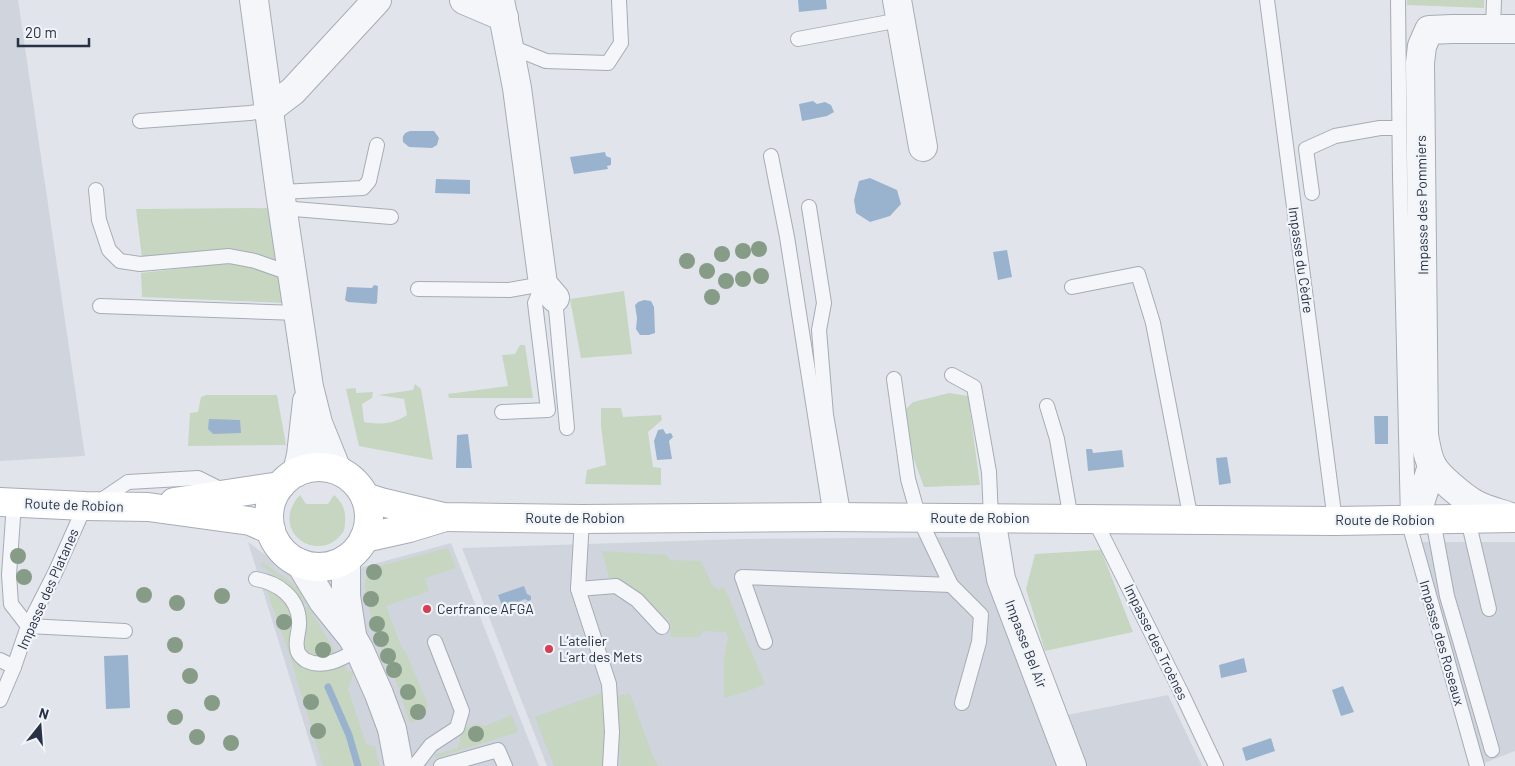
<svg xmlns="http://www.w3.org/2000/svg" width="1515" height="766" font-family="Barlow,sans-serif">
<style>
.built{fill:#cfd4dd}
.green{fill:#c6d6c1}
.water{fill:#99b3ce}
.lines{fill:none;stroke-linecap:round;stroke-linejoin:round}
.stream{stroke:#99b3ce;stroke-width:7}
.service-casing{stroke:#a6acb6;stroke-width:16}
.minor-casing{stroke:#a6acb6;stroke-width:30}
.secondary-casing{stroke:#a6acb6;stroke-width:30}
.service{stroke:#f4f6f9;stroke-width:14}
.minor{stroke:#f4f6f9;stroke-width:28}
.secondary{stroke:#fff;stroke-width:28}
.tree{fill:#869c86}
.poi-dot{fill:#da3c54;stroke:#f1f4f8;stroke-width:2}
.labels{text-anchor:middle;stroke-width:4.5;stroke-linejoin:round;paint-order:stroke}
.street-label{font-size:14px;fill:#283244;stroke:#f1f4f8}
.poi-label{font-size:14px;fill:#283244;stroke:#f1f4f8;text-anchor:start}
</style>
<rect width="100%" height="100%" fill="#e1e5eb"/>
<g class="built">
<path d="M0,0H18L85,456L0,461Z"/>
<path d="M997,537L1062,716L1168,695L1202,766H547L462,548L742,539Z"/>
<path d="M248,542L304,583L451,543L539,766H317Z"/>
<path d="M1421,542H1515V751L1482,764Z"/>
</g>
<g class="green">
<path d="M1407,0H1484V8L1407,5Z"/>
<path d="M273,208L282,265L267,259L240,250L197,251L142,258L136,209Z"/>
<path d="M228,263L244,264L279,276L286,303L142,297L141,273Z"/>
<path d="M624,291L632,354L581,358L570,299Z"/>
<path d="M520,345H525L533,398H449L448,394L508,386L502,355L515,354Z"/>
<path d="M415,384L421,389L433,460L359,446L346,389L356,388V393L373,392L372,398L362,404L364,422C380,425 394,424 407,415L404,399L378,395L413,390Z"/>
<path d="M949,393L968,396L980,485L924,487L913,457L905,410L913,402Z"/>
<path d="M206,395H277L286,445L188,446L190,413L198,412L201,397Z"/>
<path d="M601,408H621L623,417L661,415L662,420L648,432L653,467L661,468V485L585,484L587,470L606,465L601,426Z"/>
<path d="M300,495L306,504H328L334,495C343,503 346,511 345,522C345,531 343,533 337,539C313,559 278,533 293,505C294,502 297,498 300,495Z"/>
<path d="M448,548L456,568L425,578L429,591L386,606L402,649H404L428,705L421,717L410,723L399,691L409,687V684L399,688L376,637L366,595L365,582L369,569Z"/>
<path d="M1101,550L1133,632L1045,651L1026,589L1035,554Z"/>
<path d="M602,551L667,555L670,560L701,561L712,585L719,590L724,587L765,684L748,691L724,698V660L728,638L726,632L703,631L699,637H671L669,618L655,613L629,585L610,581Z"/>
<path d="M262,562L296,586L307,603L303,605L297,595L261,565Z"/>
<path d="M267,591C275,592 277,595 283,601C294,613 290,620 290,635C290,645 294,656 299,665L319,672L344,665L347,671L354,672L348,689L366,744L375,747L379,766H323L290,656Z"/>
<path d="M306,606H308L336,653L314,658L304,650L302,642L303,610Z"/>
<path d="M604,692L608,766H554L535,717Z"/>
<path d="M630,694L654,759L658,766H620L615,696Z"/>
<path d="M512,715L518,732L436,758L434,755L458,748L463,729L477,724L486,726Z"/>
</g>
<g class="water">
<path d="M798,0H826L827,9L799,12Z"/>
<path d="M813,101L817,104L825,102L831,105L834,112L827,116L802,121L799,104Z"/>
<path d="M410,131H434L439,138L437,145L432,148L409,147L403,142C402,135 404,133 410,131Z"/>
<path d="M605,152L606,156L611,158V165L607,166L608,169L574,174L570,157Z"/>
<path d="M870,178L897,190L901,204L890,216L870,222L856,213L854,200L859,181Z"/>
<path d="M436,179L470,180V194L435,193Z"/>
<path d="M1007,250L1012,277L998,280L993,252Z"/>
<path d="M374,285L378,286L377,303L375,304L348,302L345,300L347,287L372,288Z"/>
<path d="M644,300L651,301L654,307L655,333L649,335H640L636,329L637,318L635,305L638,302Z"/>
<path d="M1374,416H1388V444H1375Z"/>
<path d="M209,419L240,420L241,433L213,434L208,429Z"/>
<path d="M663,429L666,434L671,433L673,437L669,441L672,459L657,460L654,441L658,430Z"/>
<path d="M468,434L472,468H456L457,435Z"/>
<path d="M1086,449H1092L1093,453L1122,450L1124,467L1088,471Z"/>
<path d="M1227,457L1231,483L1219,485L1216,458Z"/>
<path d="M524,586L527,594L531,596V600L528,601L525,599L503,608L498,595Z"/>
<path d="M128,655L130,708L106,709L104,656Z"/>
<path d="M1244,658L1247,672L1221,678L1219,665Z"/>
<path d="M1343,686L1354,712L1341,716L1332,690Z"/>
<path d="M1271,738L1275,751L1246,761L1242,748Z"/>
</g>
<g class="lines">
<path class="stream" d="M328,687L349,735L358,766"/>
<defs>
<g id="service">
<path d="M1267,0L1335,521"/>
<path d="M1398,0L1400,176L1408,520L1477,766"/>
<path d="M1493,29L1494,0"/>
<path d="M798,39L900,20"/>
<path d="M509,46L546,61L608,63L621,43L619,0"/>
<path d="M140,121L250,113L268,110"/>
<path d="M771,156L787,237L831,517"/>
<path d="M96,190L99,220L109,250L120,261L140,264L229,256L255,261L292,274"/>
<path d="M280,192L363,188L369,181L377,145"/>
<path d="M1312,193L1306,149L1335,136L1380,128H1399"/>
<path d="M809,207L824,303L819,330L826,415L844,518"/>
<path d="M282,208L391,217"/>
<path d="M1072,287L1138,274L1153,323L1191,520"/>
<path d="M418,289L509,290L543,284"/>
<path d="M555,298L567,428"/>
<path d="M100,306L298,313"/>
<path d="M952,375L974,387L989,472L991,518"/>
<path d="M1047,406L1057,439L1071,519"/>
<path d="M502,412L548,410L535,303L543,284"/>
<path d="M14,503L9,575L11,604L28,626L125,631"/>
<path d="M97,503L128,482L198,478L224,491"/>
<path d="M582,519L578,589L609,684L612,732L610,766"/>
<path d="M1094,519L1181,692L1216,766"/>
<path d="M1433,520L1447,596L1492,750"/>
<path d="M1468,520L1489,609"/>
<path d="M256,579C278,583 298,597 299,621C300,630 295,639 297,648C297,653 301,657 305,660C324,670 343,658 359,649"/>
<path d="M951,585L981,615L979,642L962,703"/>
<path d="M578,589L616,586L637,600L662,627"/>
<path d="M765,642L742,577L951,585L919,518L908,479L894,379"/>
<path d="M0,660L14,667"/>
<path d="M0,700L14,667L28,626L55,573L85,506"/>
<path d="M417,763L431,745L457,728L462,711L435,642"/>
<path d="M441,766L498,750L505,766"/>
</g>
<g id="minor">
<path d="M254,0L280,192L309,387L318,423L337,470"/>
<path d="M464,0L504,17"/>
<path d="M500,0L517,88L543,284L555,298"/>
<path d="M897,0L923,147"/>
<path d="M268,110L293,91L377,0"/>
<path d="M297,472L301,455L307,401"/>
<path d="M1511,517C1500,513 1486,510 1475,504C1464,498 1437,476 1432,465C1427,456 1426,445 1424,435L1420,63L1422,46L1429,30L1452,29H1515"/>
<path d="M991,518L1001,579L1072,766"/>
<path d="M1419,520L1418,509L1432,466"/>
<path d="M346,559V596L352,635"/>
<path d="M300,563L323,601L352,637L359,649L379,694L392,729L399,766"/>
</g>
<g id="secondary">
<circle cx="319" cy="517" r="50"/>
<path d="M365,497L381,502L444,517L582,519L831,517L1335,521L1515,518"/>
<path d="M0,502L85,506L148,507L250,521L271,530"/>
<path d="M174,502L280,486"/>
<path d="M364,538L409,528L442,518"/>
</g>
</defs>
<use href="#service" class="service-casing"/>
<use href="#minor" class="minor-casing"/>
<use href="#secondary" class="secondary-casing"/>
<use href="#service" class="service"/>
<use href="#minor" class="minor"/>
<use href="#secondary" class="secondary"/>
</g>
<g class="tree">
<circle cx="759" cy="249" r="8"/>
<circle cx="743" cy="251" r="8"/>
<circle cx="722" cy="254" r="8"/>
<circle cx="687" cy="261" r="8"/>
<circle cx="707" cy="271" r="8"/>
<circle cx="761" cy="276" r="8"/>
<circle cx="743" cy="279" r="8"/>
<circle cx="726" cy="281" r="8"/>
<circle cx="712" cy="297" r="8"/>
<circle cx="18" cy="556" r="8"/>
<circle cx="374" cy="572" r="8"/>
<circle cx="24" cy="577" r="8"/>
<circle cx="144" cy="595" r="8"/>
<circle cx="222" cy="596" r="8"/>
<circle cx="371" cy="599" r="8"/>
<circle cx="177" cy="603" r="8"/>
<circle cx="284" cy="622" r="8"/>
<circle cx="377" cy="624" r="8"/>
<circle cx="381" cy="639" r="8"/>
<circle cx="175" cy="645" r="8"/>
<circle cx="323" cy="650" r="8"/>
<circle cx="388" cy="656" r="8"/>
<circle cx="394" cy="670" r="8"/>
<circle cx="190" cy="676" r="8"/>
<circle cx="408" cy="692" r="8"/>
<circle cx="311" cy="702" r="8"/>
<circle cx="212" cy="703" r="8"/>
<circle cx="418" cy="712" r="8"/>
<circle cx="175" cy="717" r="8"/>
<circle cx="318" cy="731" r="8"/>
<circle cx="476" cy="734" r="8"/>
<circle cx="197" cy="737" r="8"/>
<circle cx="231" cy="743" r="8"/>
</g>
<g class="poi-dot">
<circle cx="427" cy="609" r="5"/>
<circle cx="549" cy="649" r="5"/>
</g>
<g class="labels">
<g class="street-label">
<text transform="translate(1422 205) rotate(-91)" y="5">Impasse des Pommiers</text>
<text transform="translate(1301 260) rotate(82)" y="5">Impasse du Cèdre</text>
<text transform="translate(74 505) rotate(2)" y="5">Route de Robion</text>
<text x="575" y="523">Route de Robion</text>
<text x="980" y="523">Route de Robion</text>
<text x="1385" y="525">Route de Robion</text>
<text transform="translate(48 589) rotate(-66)" y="5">Impasse des Platanes</text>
<text transform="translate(1156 642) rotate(64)" y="5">Impasse des Troènes</text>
<text transform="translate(1442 643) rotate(74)" y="5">Impasse des Roseaux</text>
<text transform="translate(1026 644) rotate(69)" y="5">Impasse Bel Air</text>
</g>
<g class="poi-label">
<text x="437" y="614">Cerfrance AFGA</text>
<text x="559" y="646">L’atelier<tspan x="559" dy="16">L’art des Mets</tspan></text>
</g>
</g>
<g transform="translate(40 726) rotate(17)" stroke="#f1f4f8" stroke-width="4" paint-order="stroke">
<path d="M0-4L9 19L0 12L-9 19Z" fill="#283244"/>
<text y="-8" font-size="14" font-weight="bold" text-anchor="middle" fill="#283244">N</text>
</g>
<path d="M18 38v8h71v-8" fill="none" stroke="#283244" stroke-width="2.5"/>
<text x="25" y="38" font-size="15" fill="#283244" stroke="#f1f4f8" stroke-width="4" paint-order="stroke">20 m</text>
</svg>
